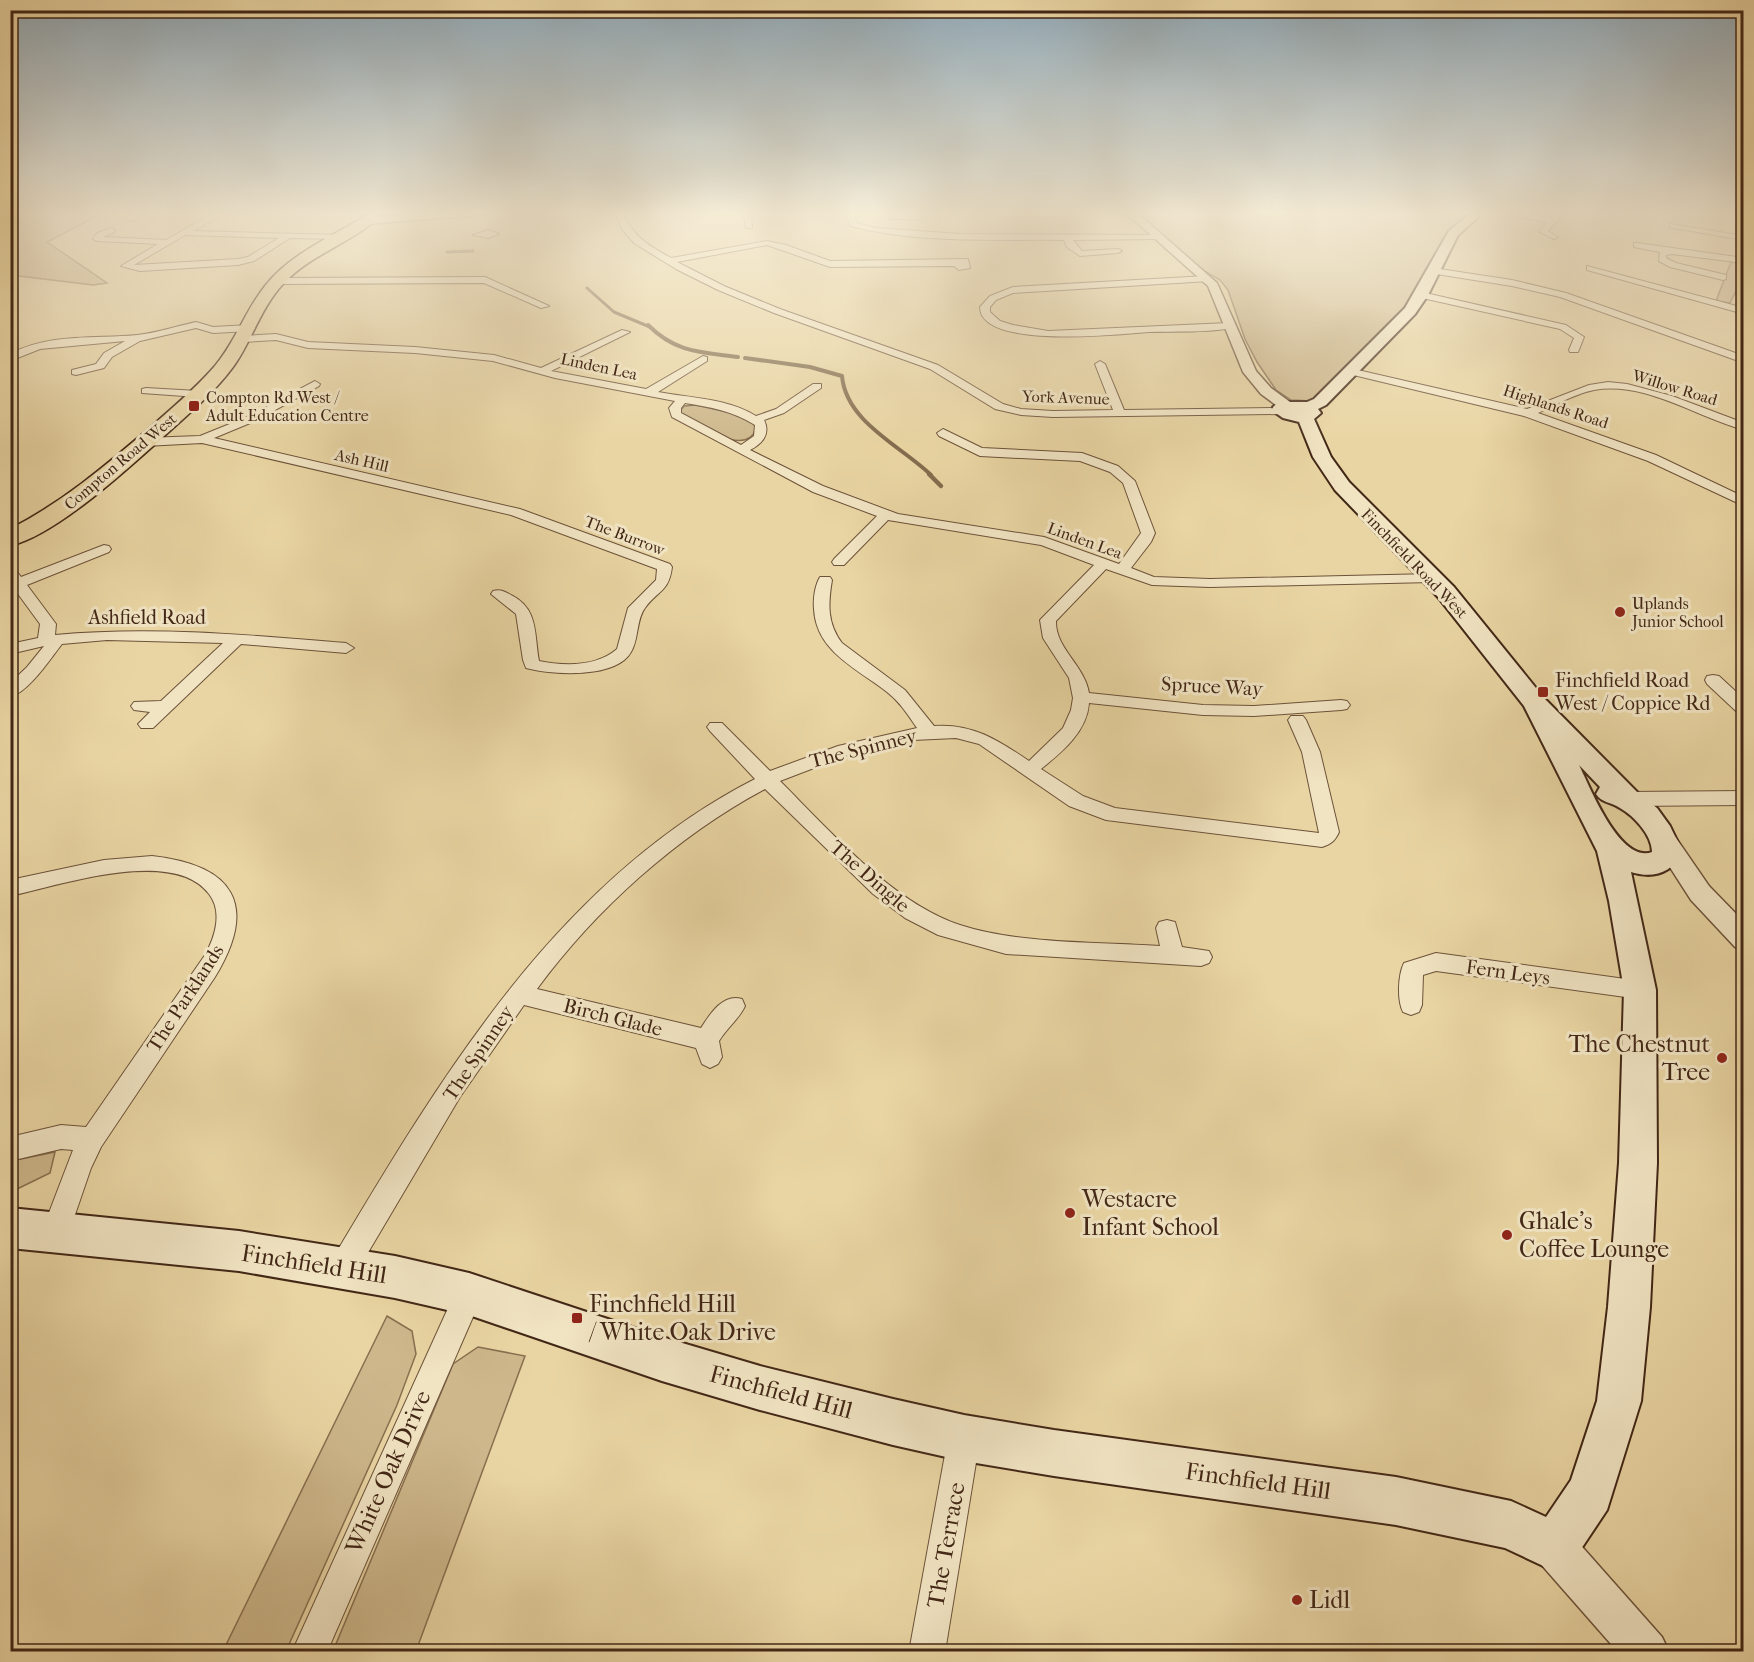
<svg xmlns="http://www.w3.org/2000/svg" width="1754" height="1662" font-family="'IM FELL French Canon',serif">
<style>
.green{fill:#cdb78b;stroke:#886f50;stroke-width:1.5}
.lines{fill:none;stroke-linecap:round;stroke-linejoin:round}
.stream-far2{stroke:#846c4e;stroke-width:3}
.stream-far1{stroke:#846c4e;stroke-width:4}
.stream{stroke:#846c4e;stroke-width:4.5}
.minor-casing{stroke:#6c5239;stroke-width:2}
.tertiary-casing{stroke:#6c5239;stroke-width:3}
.secondary-casing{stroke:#422716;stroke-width:4}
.trunk-casing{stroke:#422716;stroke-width:3}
.minor{fill:#f1e4c3;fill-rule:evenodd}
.tertiary{fill:#f1e4c3;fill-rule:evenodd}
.secondary{fill:#f1e4c3;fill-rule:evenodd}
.trunk{fill:#e9d5a3;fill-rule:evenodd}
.poi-dot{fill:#8f2418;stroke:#f1e4c3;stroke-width:2}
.labels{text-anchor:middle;stroke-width:6;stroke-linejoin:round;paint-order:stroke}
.far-street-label{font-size:16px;fill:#422716;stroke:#f1e4c3}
.far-poi-label{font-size:16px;fill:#422716;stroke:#f1e4c3;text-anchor:start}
.street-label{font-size:20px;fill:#422716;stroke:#f1e4c3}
.poi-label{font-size:20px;fill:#422716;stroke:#f1e4c3;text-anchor:start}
.near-poi-label{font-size:24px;fill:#422716;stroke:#f1e4c3;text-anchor:start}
.near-street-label{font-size:24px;fill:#422716;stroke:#f1e4c3}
</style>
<rect width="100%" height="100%" fill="#e9d5a3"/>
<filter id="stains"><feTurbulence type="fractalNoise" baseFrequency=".00333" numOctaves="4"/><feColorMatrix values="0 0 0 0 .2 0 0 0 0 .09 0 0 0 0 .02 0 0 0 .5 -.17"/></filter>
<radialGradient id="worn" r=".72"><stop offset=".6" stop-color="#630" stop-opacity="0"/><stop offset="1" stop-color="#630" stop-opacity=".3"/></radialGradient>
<g class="green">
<path d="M11,211H107L47,242L107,283L93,285L11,275Z"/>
<path d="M1134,211H1474L1449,234L1437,251L1418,295L1312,401L1291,400L1276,390L1257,362L1245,339L1228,290L1220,280L1201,269Z"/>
<path d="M1731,262L1743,264V277L1730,303L1716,301Z"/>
<path d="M696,405L731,413L753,423L756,429C745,458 700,424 682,415L680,411L684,406Z"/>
<path d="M55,1152L50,1173L11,1192V1161Z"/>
<path d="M387,1316L412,1331L416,1354L397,1405L286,1651H223Z"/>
<path d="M478,1347L525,1356L416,1651H333L453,1364Z"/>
</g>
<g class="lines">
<g class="stream-far2">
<path d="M447,252L473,251"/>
<path d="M587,288L614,312L650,327"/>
</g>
<g class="stream-far1">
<path d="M648,325C676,353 701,352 738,357"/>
<path d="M745,358L810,367L842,376C846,422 901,446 931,475"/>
</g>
<path class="stream" d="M929,474L941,486"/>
<defs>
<g id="minor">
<path d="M140,211H150L131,221L124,219Z"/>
<path d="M217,211H227L194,231L341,235L345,237L341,239L290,238L254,261L238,265L140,271L121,266L158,244L97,241L93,239L97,233L111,228L115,230L114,232L103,237L166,240ZM185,235L279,238L248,257L238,259L134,265Z"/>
<path d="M270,211H299L300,212L296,214Z"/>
<path d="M614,211H622C634,238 647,244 671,258L767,241L786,245L830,261L968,259L970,268L959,270L954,266L830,267L767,245L677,262L724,286L780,309L938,365L1003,404L1021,409L1053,411L1113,410L1095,364L1100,361L1105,364L1124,410L1281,408L1287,411L1281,414L1053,417L1021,415L995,409L930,369L774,313L718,290L676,269L634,243L622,229Z"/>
<path d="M737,211L751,213L752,228H746L744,216Z"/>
<path d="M853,211H861L855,217L856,223L876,228L960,234L1158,235L1162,237L1158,239L1073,240L1082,251L1118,249L1122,251L1118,253L1080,256L1067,247L1064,240C994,239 919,244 850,226L847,217Z"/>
<path d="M1482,211H1502L1551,218L1561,211H1570L1553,225L1548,231L1558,237L1554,239L1540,232L1547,222Z"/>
<path d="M893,215H920L924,217L920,219H890V215Z"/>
<path d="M1670,224L1744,236V240L1673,228H1670Z"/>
<path d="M489,230L499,234L488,238L473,235Z"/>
<path d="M1637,243L1744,258V263L1672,254L1666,255V258L1676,263L1726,275V279L1723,280L1670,267L1659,261L1660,252L1634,247V243Z"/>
<path d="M1587,266L1744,308V314L1587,270Z"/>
<path d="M1433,268L1512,280L1566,293L1744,356V363L1560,297L1512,286L1430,273L1429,271Z"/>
<path d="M1207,276L1211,279L1210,281L1013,293L996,300L990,307V312L1000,321L1013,325L1048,331L1229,323L1234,326L1232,328C1206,333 1176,331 1149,332C1121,334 980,350 980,307L990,296L1013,287Z"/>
<path d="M485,277L549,306L541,308L484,283L277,284L273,281L277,278Z"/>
<path d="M1421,292L1566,325L1584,337L1578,352H1570L1569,350L1574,338L1560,329L1418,297V293Z"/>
<path d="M196,322L213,327L250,325L255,328L250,331L213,333L196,328L140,341L112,357L104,368L76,375L72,374V370L96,364L104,353L125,341L40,349L10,361V354C49,333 96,339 137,335C157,333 177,326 196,322Z"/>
<path d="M622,330L630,332L551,371L646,389L703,356L707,357V361L658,392C690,398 727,398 756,416L776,409L813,384H821V388L784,413L764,420C771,434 762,444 750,450L823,486L898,514L1044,537L1119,564L1141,533L1123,483L1110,472L1080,461L980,456L939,436L937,433L943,429L982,448L1082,453L1118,466L1135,481L1155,533L1151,542L1131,568L1154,577L1210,579L1432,574L1439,578L1432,582L1210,587L1152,585L1106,569L1056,621C1055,648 1085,666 1089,693L1203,705L1254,706L1341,700L1347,701L1350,705L1347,709L1341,710L1254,716L1203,715L1089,703C1087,732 1062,752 1041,769L1083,796L1115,808L1319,833L1302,752L1288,720L1291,716H1303L1306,720L1320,752L1339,832C1335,841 1331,844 1322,847L1106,820L1069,806L979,744L956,738L913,740L848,755L780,781C830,831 893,903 960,925C1018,944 1098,942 1160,946L1156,928L1159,922L1167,920L1175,922L1182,947L1209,951L1212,957L1209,963L1201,966L1006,954L938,935L905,918L873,894L765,789C677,836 596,909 537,989L701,1028C710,1014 723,993 742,999L745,1006C739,1019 727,1028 719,1041L722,1057L718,1064L710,1068L702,1064L696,1048L524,1005L460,1097L353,1278L343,1282L333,1278L329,1268L333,1258C442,1075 559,879 755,779L710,731L707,727L710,723H722L770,771L838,746L917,728C908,715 900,702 887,692C858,669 816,652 814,609C813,599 815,585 820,577H830L832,580C828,604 827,623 842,643L905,690L934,726C972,723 998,740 1029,761L1063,728L1071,710L1073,698L1069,678L1043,638L1040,620L1094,565L1041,545L888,520L844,565H834L832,562L834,559L877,516L813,492L672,417L669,408L675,401L555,378L493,361L415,353L308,348L276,340L243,342L238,339L243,336L276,334L308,342L415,347L494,355L541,368ZM685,403C710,407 733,411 755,425L754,436L741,445L681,413V408Z"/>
<path d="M1349,368L1527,409L1589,385L1608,382L1627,384L1672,396L1744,423V430C1696,417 1645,381 1594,390C1574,394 1556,405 1538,413L1656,455L1744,497V506L1648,461L1524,416L1345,373L1344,371Z"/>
<path d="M315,381L320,384L319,386L255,421L214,438L520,509L670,564L672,567C669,592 658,590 645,608C636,620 639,639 631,652C616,679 552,675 526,668L523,660L516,614L491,594L493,591C500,589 504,591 511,595C539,609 534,634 539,661C564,666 596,667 617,649L628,608L656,580L657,569L511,515L202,443L145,446L139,442L145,438L200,436L247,417Z"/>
<path d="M146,388L198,391L204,394L198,397L142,393V389Z"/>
<path d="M104,545L109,546L111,549L109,552L27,585L56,624L55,635C152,626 249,635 346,643L354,648L346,653L241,644L153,728H141L138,724L150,712L134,710L131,706L134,702L161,701L223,643L107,640L62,644C50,659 29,692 10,697V683L27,667L44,646L10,654V644L38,638L40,624L10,583V572L18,573L21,577Z"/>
<path d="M1713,675L1719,676L1744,699V714L1738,713L1707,684L1705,680L1707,676Z"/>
<path d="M1744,791V805L1628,806L1621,804L1619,799L1621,794L1628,792Z"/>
<path d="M152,856C234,865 259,905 215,977L101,1147L91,1168L66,1241L56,1245L46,1241L42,1231L73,1150L61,1149L10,1161V1137L61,1125L86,1127L205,955C215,937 223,912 209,894C173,846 59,886 10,896V880L104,860Z"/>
<path d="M1436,953L1640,981L1648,983L1651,990L1648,997L1640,999L1436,971L1423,975L1422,1005L1419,1012L1411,1015L1403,1012C1397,1000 1398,975 1404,963Z"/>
<path d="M469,1280L479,1284L483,1294L327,1652H292L459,1284Z"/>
<path d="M964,1422L975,1427L980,1438L945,1652H909L948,1438L953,1427Z"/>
</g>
<g id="tertiary">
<path d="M456,211H496L491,214L367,224L362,221L367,218Z"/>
<path d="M1124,211H1135L1217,283L1256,371L1271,388L1290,402L1292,405L1290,408H1280L1261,394L1243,372L1208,286Z"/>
<path d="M1732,211H1744V215L1734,213Z"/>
<path d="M1665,832L1674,835L1709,886L1744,922V950L1735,947L1691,900L1653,841L1656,835Z"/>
<path d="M1554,1526L1569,1532L1662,1637L1669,1652H1618L1539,1562L1533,1547L1539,1532Z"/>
</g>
<path id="secondary" d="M1473,211H1485L1458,235L1428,295L1415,314L1326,405L1318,409L1321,413L1314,419L1331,457L1349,482L1454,587L1544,698L1639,794L1657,808L1670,826L1683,853C1671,873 1653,879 1631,872L1656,990L1657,1163L1650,1307L1641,1401L1607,1510L1571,1564L1554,1571L1505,1548L1396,1525L1054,1476L964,1461L893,1445L760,1410L662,1381L469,1315L395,1298L239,1271L10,1248V1208L239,1231L395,1256L469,1273L662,1337L760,1366L893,1399L964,1415L1054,1430L1396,1477L1511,1501L1546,1517L1571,1480L1597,1401L1608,1307L1619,1163L1624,990L1609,901L1597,851L1524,706L1438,597L1335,490L1313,457L1299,422L1283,418L1273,411V407L1279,402H1307L1314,399L1405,308L1449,231ZM1579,765L1600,787L1596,794C1602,803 1611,802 1620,808C1634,816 1652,835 1652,852C1620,864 1590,787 1579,765Z"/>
<path id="trunk" d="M370,211H384C362,239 312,253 285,282C261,306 252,341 233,367C213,394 186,416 162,438C125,471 57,534 10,546V529C61,503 104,467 147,430C170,410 194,390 214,367C235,343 245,311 265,286C289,255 329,238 362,218Z"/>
</defs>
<use href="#minor" class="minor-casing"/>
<use href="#tertiary" class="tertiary-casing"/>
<use href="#secondary" class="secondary-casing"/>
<use href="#trunk" class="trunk-casing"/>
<use href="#minor" class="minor"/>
<use href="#tertiary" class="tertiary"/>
<use href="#secondary" class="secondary"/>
<use href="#trunk" class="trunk"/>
</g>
<linearGradient id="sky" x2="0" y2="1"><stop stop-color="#91aab9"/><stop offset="0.48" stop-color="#f5ecd6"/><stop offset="1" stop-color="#f5ecd6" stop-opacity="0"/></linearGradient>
<rect width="1754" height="444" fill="url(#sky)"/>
<g class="poi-dot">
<rect x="188" y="400" width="12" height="12" rx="3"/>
<circle cx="1620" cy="612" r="6"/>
<rect x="1537" y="686" width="12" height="12" rx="3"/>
<circle cx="1722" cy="1058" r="6"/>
<circle cx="1070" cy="1213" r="6"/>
<circle cx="1507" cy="1235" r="6"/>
<rect x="571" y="1312" width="12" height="12" rx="3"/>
<circle cx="1297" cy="1600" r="6"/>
</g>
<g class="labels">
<g class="far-street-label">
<text transform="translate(599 366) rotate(12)" y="6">Linden Lea</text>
<text transform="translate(1675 387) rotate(17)" y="6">Willow Road</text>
<text transform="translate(1066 397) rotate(2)" y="6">York Avenue</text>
<text transform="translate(1556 406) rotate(18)" y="6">Highlands Road</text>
<text transform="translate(362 460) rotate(13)" y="6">Ash Hill</text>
<text transform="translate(120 461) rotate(-40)" y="6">Compton Road West</text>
<text transform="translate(625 535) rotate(21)" y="6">The Burrow</text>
<text transform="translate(1085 540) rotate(20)" y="6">Linden Lea</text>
<text transform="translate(1415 563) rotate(46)" y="6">Finchfield Road West</text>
</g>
<g class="far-poi-label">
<text x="206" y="403">Compton Rd West /<tspan x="206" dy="18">Adult Education Centre</tspan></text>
<text x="1632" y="609">Uplands<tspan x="1632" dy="18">Junior School</tspan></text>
</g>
<g class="street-label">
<text x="147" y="624">Ashfield Road</text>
<text transform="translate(1212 686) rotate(3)" y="7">Spruce Way</text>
<text transform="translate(863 748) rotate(-14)" y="7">The Spinney</text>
<text transform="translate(870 876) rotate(41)" y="7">The Dingle</text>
<text transform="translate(1508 972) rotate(8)" y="7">Fern Leys</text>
<text transform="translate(185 998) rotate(-57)" y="7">The Parklands</text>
<text transform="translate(613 1017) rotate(14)" y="7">Birch Glade</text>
<text transform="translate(478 1053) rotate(-56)" y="7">The Spinney</text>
</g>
<g class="poi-label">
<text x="1555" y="687">Finchfield Road<tspan x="1555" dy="23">West / Coppice Rd</tspan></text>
</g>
<g class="near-poi-label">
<text x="1710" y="1052" text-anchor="end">The Chestnut<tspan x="1710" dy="28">Tree</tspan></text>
<text x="1082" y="1207">Westacre<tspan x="1082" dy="28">Infant School</tspan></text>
<text x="1519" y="1229">Ghale's<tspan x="1519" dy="28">Coffee Lounge</tspan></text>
<text x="589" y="1312">Finchfield Hill<tspan x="589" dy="28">/ White Oak Drive</tspan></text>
<text x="1309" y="1608">Lidl</text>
</g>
<g class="near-street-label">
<text transform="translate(314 1264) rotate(9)" y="8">Finchfield Hill</text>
<text transform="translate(781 1392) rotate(15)" y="8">Finchfield Hill</text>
<text transform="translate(388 1472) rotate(-66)" y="8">White Oak Drive</text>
<text transform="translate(1258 1481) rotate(8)" y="8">Finchfield Hill</text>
<text transform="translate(946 1545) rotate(-80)" y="8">The Terrace</text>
</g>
</g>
<rect width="1754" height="1662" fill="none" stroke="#e9d5a3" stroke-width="36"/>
<rect x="12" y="12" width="1730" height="1638" fill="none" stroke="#422716" stroke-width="3"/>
<rect x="18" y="18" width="1718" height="1626" fill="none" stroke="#422716" stroke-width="1.5"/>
<rect width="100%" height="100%" filter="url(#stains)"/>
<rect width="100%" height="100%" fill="url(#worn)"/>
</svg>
